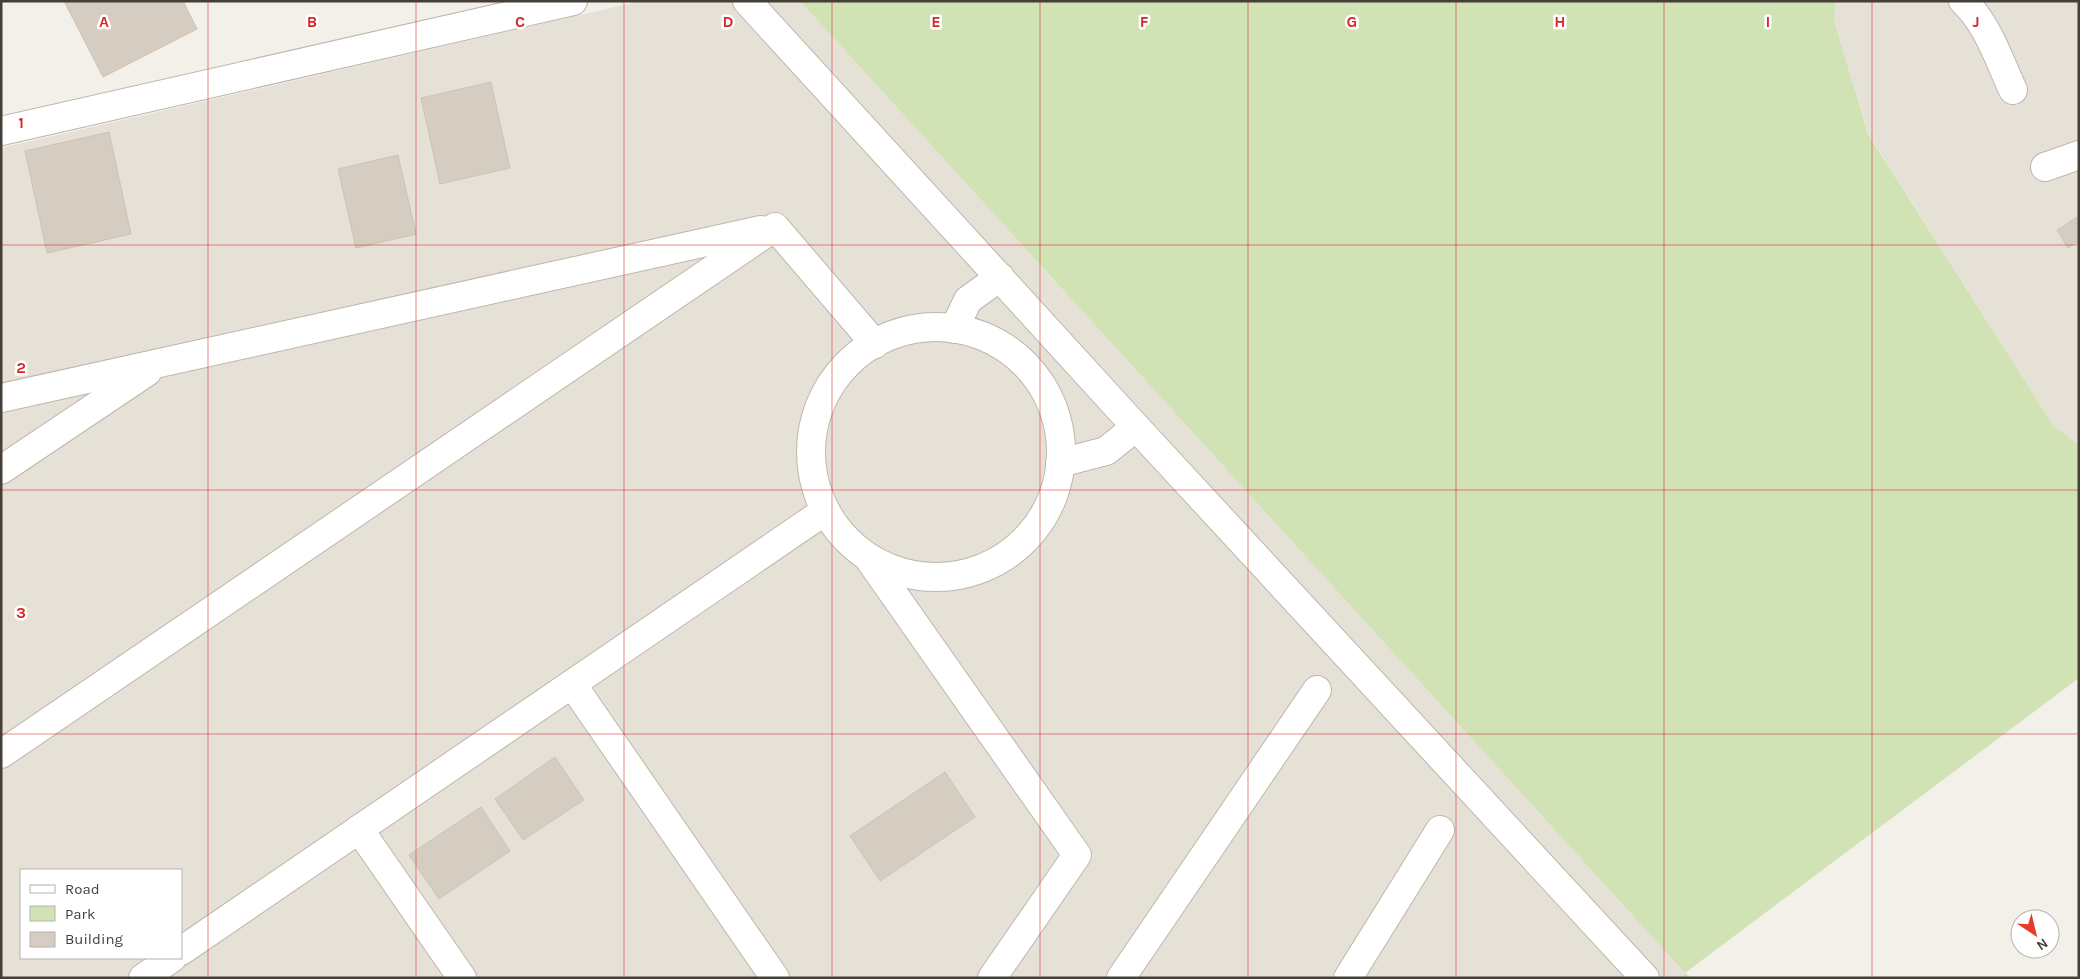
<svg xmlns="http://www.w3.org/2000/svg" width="2080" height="979" font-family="Karla,sans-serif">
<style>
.residential{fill:#e6e1d7;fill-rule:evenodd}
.green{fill:#d1e3b5}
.building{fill:#d6cdc2;stroke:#cec2b3}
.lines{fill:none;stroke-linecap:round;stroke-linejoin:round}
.street-casing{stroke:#beb6ac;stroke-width:30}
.street{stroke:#fff;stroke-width:28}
.grid{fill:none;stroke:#d62828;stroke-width:1;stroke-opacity:0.55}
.grid-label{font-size:16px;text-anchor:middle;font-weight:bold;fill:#d62828;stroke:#fff;stroke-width:5;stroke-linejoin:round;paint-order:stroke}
</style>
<rect width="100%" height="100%" fill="#f3efe9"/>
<g class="residential">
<path d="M641,1H800L1685,973L1682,978H1V148ZM21,870H181V958H21Z"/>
<path d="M1836,1H2079V445L2053,425L1868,133L1834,20Z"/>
</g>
<path class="green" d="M800,1H1836L1834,20L1868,134L2053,425L2079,445V678L1685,973L1692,978H1682L1685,973Z"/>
<g class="building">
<path d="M64,1H183L197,29L103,77Z"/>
<path d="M491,82L510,168L440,184L421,98Z"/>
<path d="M109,132L131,234L47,253L25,151Z"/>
<path d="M398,155L416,234L356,248L338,169Z"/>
<path d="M2079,216V241L2068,248L2057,230Z"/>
<path d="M555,757L584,800L523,840L495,799Z"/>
<path d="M945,772L975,817L880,881L850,836Z"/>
<path d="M481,807L510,851L439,899L409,855Z"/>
</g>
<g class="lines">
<defs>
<g id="street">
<path d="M747,1L1136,427L1645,978"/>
<path d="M1963,1C1988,24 1999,60 2013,90"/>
<path d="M1,131L573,1"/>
<path d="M2045,167L2079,155"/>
<circle cx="936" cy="452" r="125"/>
<path d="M954,329L968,300L1000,277"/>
<path d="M1,398L761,230"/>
<path d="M1060,463L1106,451L1136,427"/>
<path d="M1,470L147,372"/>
<path d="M869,559L1077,855L992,978"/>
<path d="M572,684L775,978"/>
<path d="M1,754L775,227L875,344"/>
<path d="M359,829L462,978"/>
<path d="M181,951L825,511"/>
<path d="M143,978L172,958"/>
<path d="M1121,978L1317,690"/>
<path d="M1348,978L1440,830"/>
</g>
</defs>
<use href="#street" class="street-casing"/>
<use href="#street" class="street"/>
</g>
<path class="grid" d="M208,1V978M416,1V978M624,1V978M832,1V978M1040,1V978M1248,1V978M1456,1V978M1664,1V978M1872,1V978M1,245H2079M1,490H2079M1,734H2079"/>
<g class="grid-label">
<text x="104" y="27">A</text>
<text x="312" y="27">B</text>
<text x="520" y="27">C</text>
<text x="728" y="27">D</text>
<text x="936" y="27">E</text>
<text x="1144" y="27">F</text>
<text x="1352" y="27">G</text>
<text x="1560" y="27">H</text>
<text x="1768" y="27">I</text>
<text x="1976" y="27">J</text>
<text x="21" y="128">1</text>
<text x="21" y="373">2</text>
<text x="21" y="618">3</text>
</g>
<rect width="2080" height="979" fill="none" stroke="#463f38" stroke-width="5"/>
<rect x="20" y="869" width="162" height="90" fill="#ffffff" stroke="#b5b2af"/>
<rect x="30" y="885" width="25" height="8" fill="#ffffff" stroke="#b5b2af"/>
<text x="65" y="894" font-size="15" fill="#463f38">Road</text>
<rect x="30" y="906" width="25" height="15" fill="#d1e3b5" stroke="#b5b2af"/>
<text x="65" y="919" font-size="15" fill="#463f38">Park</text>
<rect x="30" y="932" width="25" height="15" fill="#d6cdc2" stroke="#b5b2af"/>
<text x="65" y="944" font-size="15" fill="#463f38">Building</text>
<g transform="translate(2035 934) rotate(145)"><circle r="24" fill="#ffffff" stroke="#b5b2af"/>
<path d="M0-4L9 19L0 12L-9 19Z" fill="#e73c2b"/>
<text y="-8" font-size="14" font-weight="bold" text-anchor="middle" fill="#463f38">N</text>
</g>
</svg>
